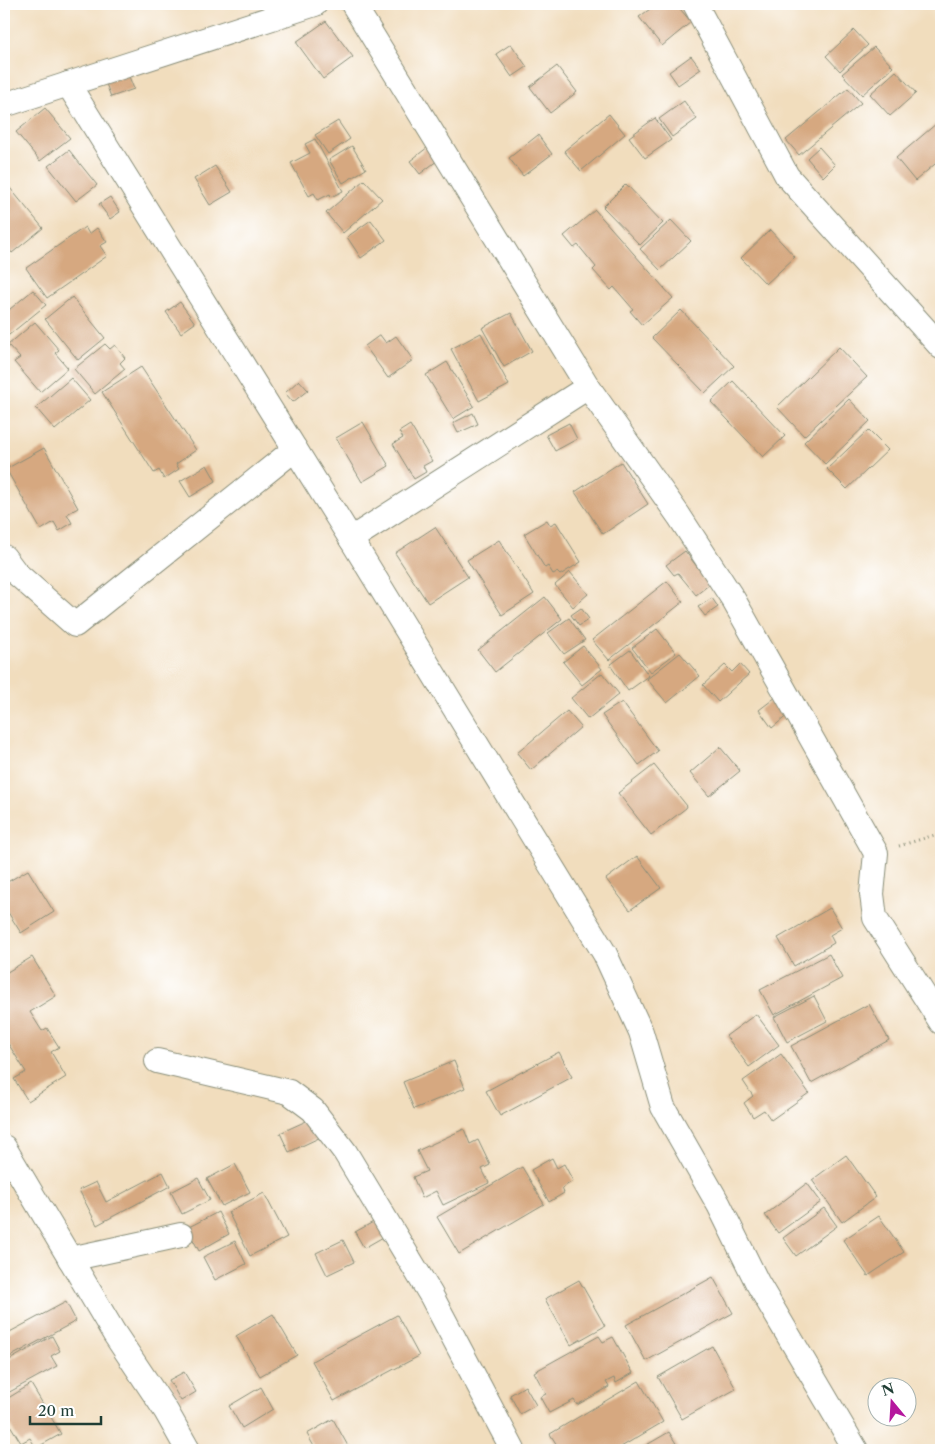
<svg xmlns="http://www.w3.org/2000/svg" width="945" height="1454" font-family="'Libre Caslon Text',serif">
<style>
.building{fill:#d6a880}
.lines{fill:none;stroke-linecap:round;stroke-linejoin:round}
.street-casing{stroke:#888d78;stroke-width:26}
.path{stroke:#888d78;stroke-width:3;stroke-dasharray:1 4;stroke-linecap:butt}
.street{stroke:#fff;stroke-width:24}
</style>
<rect width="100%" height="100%" fill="#fff"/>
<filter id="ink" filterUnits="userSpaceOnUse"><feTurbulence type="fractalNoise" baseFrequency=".02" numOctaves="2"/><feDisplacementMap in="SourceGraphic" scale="10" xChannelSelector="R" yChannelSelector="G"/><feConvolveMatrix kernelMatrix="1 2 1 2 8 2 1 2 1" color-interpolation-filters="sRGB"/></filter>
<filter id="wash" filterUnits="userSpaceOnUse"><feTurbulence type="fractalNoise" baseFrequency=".0096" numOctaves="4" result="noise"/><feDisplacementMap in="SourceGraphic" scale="20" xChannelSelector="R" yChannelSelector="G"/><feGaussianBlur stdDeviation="1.12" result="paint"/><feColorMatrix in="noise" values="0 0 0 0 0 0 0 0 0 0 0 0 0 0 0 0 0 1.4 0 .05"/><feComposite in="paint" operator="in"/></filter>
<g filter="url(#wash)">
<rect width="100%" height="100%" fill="#f1ddbd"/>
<g id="blocks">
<g class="building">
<path d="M657,4H676L691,22L662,46L639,17Z"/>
<path d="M326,21L353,57L323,79L296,42Z"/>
<path d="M854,30L868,45L840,71L826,56Z"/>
<path d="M511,44L527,67L512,77L496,54Z"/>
<path d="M874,47L893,67L862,95L842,74Z"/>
<path d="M691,56L701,69L678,85L669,72Z"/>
<path d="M557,66L577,92L550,113L530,87Z"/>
<path d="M896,71L916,93L890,116L870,94Z"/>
<path d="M128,74L134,89L111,97L105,81Z"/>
<path d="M848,88L861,103L799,155L786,140Z"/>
<path d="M684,101L697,119L672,137L659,119Z"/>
<path d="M45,108L70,138L40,161L16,132Z"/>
<path d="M609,114L625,134L581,171L564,151Z"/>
<path d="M655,118L671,140L645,158L629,137Z"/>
<path d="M338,121L350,139L328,154L315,135Z"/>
<path d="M937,123L941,127V159L915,181L896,158Z"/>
<path d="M538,135L552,154L523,176L509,158Z"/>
<path d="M315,139L343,191L331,197L330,194L318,200L314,193L309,196L291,163L310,153L305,144Z"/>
<path d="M352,146L366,169L343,183L329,160Z"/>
<path d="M428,147L438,160L420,174L410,161Z"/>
<path d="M819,147L835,165L823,177L807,158Z"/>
<path d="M69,150L97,185L76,201L48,166Z"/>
<path d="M215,166L232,192L210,205L194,179Z"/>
<path d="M364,180L382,199L343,233L326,213Z"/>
<path d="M626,184L663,223L640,245L603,207Z"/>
<path d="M10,188L43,228L12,253L4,243V193Z"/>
<path d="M110,197L120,212L110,219L99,204Z"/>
<path d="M595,210L673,298L642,325L630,311L633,309L614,287L611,290L593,270L596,267L578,245L574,248L564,236Z"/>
<path d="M371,220L386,240L361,258L347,237Z"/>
<path d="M671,220L691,241L660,270L640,249Z"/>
<path d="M85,227L89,234L97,228L107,242L100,246L107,256L47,298L26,268Z"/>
<path d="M770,230L795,257L766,284L741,258Z"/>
<path d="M33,290L46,305L4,339V314Z"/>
<path d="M72,297L105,338L78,360L45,319Z"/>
<path d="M180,302L195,323L181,333L166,312Z"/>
<path d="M681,310L734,366L705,393L652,338Z"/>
<path d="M511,313L532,351L504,367L482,328Z"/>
<path d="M35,322L59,350L55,353L68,368L40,392L14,362L20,358L8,345Z"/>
<path d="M481,333L509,385L479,401L451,349Z"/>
<path d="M380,335L386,343L396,336L413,360L388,378L365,346Z"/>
<path d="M105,344L110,349L115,345L125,358L120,363L125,369L95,394L74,369Z"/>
<path d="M839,347L867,377L804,436L777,407Z"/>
<path d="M447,362L474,406L453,419L426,375Z"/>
<path d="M141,367L196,450L176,464L179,469L164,479L159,470L154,473L102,392Z"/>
<path d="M71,378L90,400L55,430L36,408Z"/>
<path d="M299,380L308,390L293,402L285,393Z"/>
<path d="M733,381L785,436L763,457L711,402Z"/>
<path d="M849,399L870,421L825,464L804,442Z"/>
<path d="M473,413L478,424L458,433L453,423Z"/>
<path d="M363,422L389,466L362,482L336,438Z"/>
<path d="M569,423L577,439L555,451L546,435Z"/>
<path d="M410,425L432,461L423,466L426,472L414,479L393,444L403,438L399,432Z"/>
<path d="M868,430L888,450L847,489L827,469Z"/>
<path d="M44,448L78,508L67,514L72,523L59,531L54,522L41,530L6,469Z"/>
<path d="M621,462L648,504L603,534L575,492Z"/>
<path d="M207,465L216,481L190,497L180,481Z"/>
<path d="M547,520L550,525L556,522L581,562L560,575L557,572L553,574L548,566L545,568L524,534Z"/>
<path d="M435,527L468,577L428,603L395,553Z"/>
<path d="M499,540L534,594L502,615L467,560Z"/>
<path d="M685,551L710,584L696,595L678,573L674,575L666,565Z"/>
<path d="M570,572L588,594L573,607L555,585Z"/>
<path d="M667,581L683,602L609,660L592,640Z"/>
<path d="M545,597L562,619L495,672L478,650Z"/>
<path d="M712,598L718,607L705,616L698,607Z"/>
<path d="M581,608L589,619L579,626L571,615Z"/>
<path d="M569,618L585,640L564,654L548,633Z"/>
<path d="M657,629L676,653L651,672L632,648Z"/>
<path d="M583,646L602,669L582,685L563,662Z"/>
<path d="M630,650L649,676L628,691L610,665Z"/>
<path d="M680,653L700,676L667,703L647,679Z"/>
<path d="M740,664L749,674L718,702L703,685L725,665L732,672Z"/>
<path d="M602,673L619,694L588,719L571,698Z"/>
<path d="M776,697L789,714L772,728L759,710Z"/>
<path d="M622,702L658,751L639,765L602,715Z"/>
<path d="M567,711L581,727L531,770L517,753Z"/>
<path d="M720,747L740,771L709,796L690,773Z"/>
<path d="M654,765L687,806L686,808L651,835L618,793Z"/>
<path d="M637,856L661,888L630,910L606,879Z"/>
<path d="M28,870L54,912L21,933L4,906V884Z"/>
<path d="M830,908L842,928L830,935L834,943L794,966L778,938Z"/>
<path d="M829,954L842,978L774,1015L760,990Z"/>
<path d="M32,957L56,996L30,1012L42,1031L47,1028L59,1047L51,1052L66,1077L28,1101L14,1079L26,1072L4,1037V974Z"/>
<path d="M814,996L827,1021L787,1042L774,1017Z"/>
<path d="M869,1004L889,1040L811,1083L791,1046Z"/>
<path d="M756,1014L779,1045L749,1067L726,1036Z"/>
<path d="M559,1052L572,1077L500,1116L486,1091Z"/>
<path d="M781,1054L809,1093L771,1120L764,1110L753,1117L744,1103L753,1096L743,1081Z"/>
<path d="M454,1061L465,1088L414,1109L403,1082Z"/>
<path d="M313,1118L321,1137L289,1152L280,1133Z"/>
<path d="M464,1129L470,1144L478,1140L490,1165L482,1169L489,1183L443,1205L436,1191L422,1198L413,1177L427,1171L417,1151Z"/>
<path d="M846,1155L876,1197L842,1222L812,1180Z"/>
<path d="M552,1158L557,1168L564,1164L573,1181L562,1188L564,1193L549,1202L531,1170Z"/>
<path d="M235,1164L250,1192L222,1206L207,1179Z"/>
<path d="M522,1167L544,1204L459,1254L437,1217Z"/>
<path d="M163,1172L170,1186L97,1225L79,1190L96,1182L106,1202Z"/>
<path d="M198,1178L210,1200L182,1214L171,1192Z"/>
<path d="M807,1183L821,1202L778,1233L765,1215Z"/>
<path d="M264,1193L287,1237L250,1256L228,1212Z"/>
<path d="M824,1208L837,1226L796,1256L783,1238Z"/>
<path d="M218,1212L229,1234L199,1251L187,1228Z"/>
<path d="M879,1216L904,1252L868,1276L843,1240Z"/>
<path d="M377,1220L385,1236L364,1248L355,1232Z"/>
<path d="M343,1240L354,1262L327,1275L316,1253Z"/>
<path d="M235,1241L246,1264L215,1280L203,1257Z"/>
<path d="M713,1277L733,1313L646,1361L626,1325Z"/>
<path d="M579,1280L605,1326L571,1345L545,1299Z"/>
<path d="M66,1302L76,1321L4,1360V1335Z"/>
<path d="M273,1314L297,1355L260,1376L236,1336Z"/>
<path d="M397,1315L419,1356L334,1401L312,1361Z"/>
<path d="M52,1336L60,1351L51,1356L57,1366L4,1395V1363Z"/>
<path d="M599,1336L603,1342L613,1337L633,1373L616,1383L614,1378L606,1382L609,1387L577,1405L574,1400L549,1413L540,1397L546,1394L534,1372Z"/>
<path d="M712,1346L736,1389L682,1419L658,1377Z"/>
<path d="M184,1372L196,1392L181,1401L169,1380Z"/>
<path d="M639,1381L663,1422L616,1450H560L550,1434Z"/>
<path d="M31,1384L61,1434L36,1448L30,1438L21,1443L4,1415V1411L9,1408L5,1400Z"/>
<path d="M525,1386L536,1405L520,1414L510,1395Z"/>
<path d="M261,1387L273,1409L242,1428L229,1406Z"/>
<path d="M333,1419L348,1446L340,1450H316L307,1434Z"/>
<path d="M669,1432L680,1450H638Z"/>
</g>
</g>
</g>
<g filter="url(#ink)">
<use href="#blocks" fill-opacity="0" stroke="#888d78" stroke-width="1"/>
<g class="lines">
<defs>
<g id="street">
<path d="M353,4L588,387L679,516L733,599L876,853L872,894L875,918L941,1022"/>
<path d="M695,4L787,176L941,347"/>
<path d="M68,84L351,539L605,954L641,1032L663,1107L719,1205L757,1282L856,1450"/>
<path d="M4,105L315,4"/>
<path d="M351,539L588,387"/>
<path d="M4,557L16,573L75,625L295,449"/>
<path d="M157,1061L289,1092L313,1110L345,1152L431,1295L513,1450"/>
<path d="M4,1147L114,1333L166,1411L188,1450"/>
<path d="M70,1259L181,1235"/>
</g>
</defs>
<use href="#street" class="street-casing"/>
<path class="path" d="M899,846L941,833"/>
<use href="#street" class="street"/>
</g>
</g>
<rect width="945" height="1454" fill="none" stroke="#fff" stroke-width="20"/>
<g transform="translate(892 1402) rotate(342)"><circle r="24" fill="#ffffff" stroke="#a5b1ae"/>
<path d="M0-4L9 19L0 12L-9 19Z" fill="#b5179e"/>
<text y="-8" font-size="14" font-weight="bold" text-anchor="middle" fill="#1f3d34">N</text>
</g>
<path d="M30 1416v8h71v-8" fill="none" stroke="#1f3d34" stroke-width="2.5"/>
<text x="38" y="1416" font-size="15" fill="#1f3d34" stroke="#ffffff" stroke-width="4" paint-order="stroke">20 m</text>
</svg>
